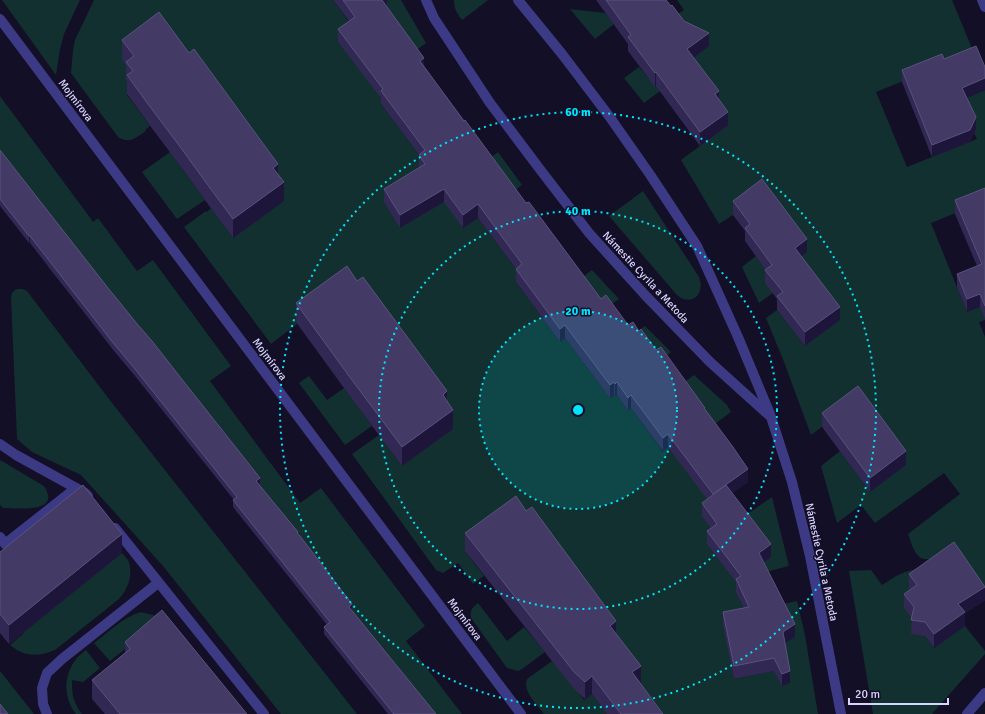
<svg xmlns="http://www.w3.org/2000/svg" width="985" height="714" font-family="Signika,sans-serif">
<style>
.green{fill:#12302f}
.lines{fill:none;stroke-linecap:round;stroke-linejoin:round}
.minor{stroke:#3d3a85;stroke-width:10}
.wall{fill:#312854}
.shaded-wall{fill:#1d163a}
.building{fill:#433a66;stroke:#5a527e}
.ring{fill:none;stroke:#00e5ff;stroke-width:2;stroke-dasharray:2 4}
.labels{text-anchor:middle;stroke-width:3;stroke-linejoin:round;paint-order:stroke}
.street-label{font-size:11px;fill:#d9d4ff;stroke:#130f26}
.centre{fill:#00e5ff;stroke:#130f26;stroke-width:2}
.ring-label{font-size:12px;text-anchor:middle;font-weight:bold;fill:#00e5ff;stroke:#130f26;stroke-width:3;stroke-linejoin:round;paint-order:stroke}
</style>
<rect width="100%" height="100%" fill="#130f26"/>
<g class="green">
<path d="M2,0H80L64,34L60,49L56,75Z"/>
<path d="M94,0H333L355,30L383,102L381,104L425,163L463,228L478,218L522,277L516,282L560,342L565,338L610,398L614,396L617,395L628,411L631,408L661,449V450L662,452L668,447L742,518L772,497L789,566L762,573L749,620L724,625L734,679L787,668L778,605L797,601L805,635L818,714H544C537,705 522,691 527,679L552,661L577,690L584,700L592,694L604,710L641,684L465,551L484,576L473,584L458,563L443,573L436,570L352,454L379,435L402,466L347,285L296,322L297,324L271,344L184,227L206,211L207,212L211,208L233,238L284,201L134,74L133,90L127,95L150,126L145,130L146,131C135,138 131,144 118,137L71,73L73,50L75,40Z"/>
<path d="M382,0H401L426,43L411,54L380,11Z"/>
<path d="M454,0H488L462,20C457,13 454,9 454,0Z"/>
<path d="M677,0H952L976,58L941,66L876,92L907,167L977,139L974,133L976,129L956,102L985,90V201L931,223L967,312L985,305V320L979,322L985,337V597L966,572L917,599L925,636L934,648L965,626L985,651V654L932,714H873L849,571L871,570L882,585L896,576L905,572L930,565V559C928,559 926,559 924,559C914,557 911,541 908,534L960,494L944,473L875,523L861,505L837,523L821,466L840,451L870,492L905,465L858,400L811,435L784,362L766,318L777,310L805,346L801,257L806,252L733,215L719,224L681,160L728,125L672,18L684,10Z"/>
<path d="M570,9L605,13L614,24L595,39Z"/>
<path d="M639,67L655,86L662,81L667,86L644,103L624,78Z"/>
<path d="M0,96L91,219L93,222L98,218L137,271L153,260L231,366L210,381L300,503L321,488L425,626L406,641L462,714H429L348,614L352,611L90,272L67,290L48,267L71,248L0,157Z"/>
<path d="M170,152L205,200L177,219L142,172Z"/>
<path d="M498,152L522,185L510,194L486,161Z"/>
<path d="M643,191L699,277C706,295 690,307 677,295L609,216Z"/>
<path d="M756,256L764,263L773,293L759,303L742,267Z"/>
<path d="M592,270L619,299L606,308L577,281Z"/>
<path d="M18,289H23L27,291L109,399L357,714H281L163,566L81,475L32,452L17,439L11,297C12,293 13,290 18,289Z"/>
<path d="M645,326L671,352L656,364L633,335Z"/>
<path d="M694,375L727,405L731,412L704,432L679,386Z"/>
<path d="M309,376L327,400L344,388L372,426L345,445L299,383Z"/>
<path d="M0,460L44,486C62,514 18,508 3,508L0,505Z"/>
<path d="M122,553C124,555 126,558 128,560C134,574 128,589 119,599L55,650C38,657 24,657 10,645L24,633V632Z"/>
<path d="M478,603L507,641L524,627L545,652L522,669L518,671L507,668L471,618C470,610 472,608 478,603Z"/>
<path d="M141,612L164,618L110,661L94,643C109,632 123,617 141,612Z"/>
<path d="M86,650L100,668L83,682L72,680C72,695 73,702 82,714H76C63,697 63,675 77,658C80,655 83,652 86,650Z"/>
<path d="M0,671L34,714H0Z"/>
</g>
<g class="lines">
<g class="minor">
<path d="M426,0L434,18L490,103L542,172L589,233L645,295L710,362L771,417L792,482L810,556L841,714"/>
<path d="M518,0L562,54L609,116L651,176L697,246L738,337L770,414"/>
<path d="M982,0L985,7"/>
<path d="M0,19L521,714"/>
<path d="M0,444L16,455L85,493L88,496"/>
<path d="M115,528L264,714"/>
<path d="M0,537L5,544L76,488"/>
<path d="M47,714L43,704L42,688L47,673L62,659L158,583"/>
<path d="M967,714L985,693"/>
</g>
</g>
<g class="wall">
<path d="M333,0H387V6L424,67L526,203L601,299L628,325L639,331L656,350L705,410L748,482L732,493L771,557L763,563L795,637L785,643L790,683L782,686L774,671L734,679L723,625V612L744,608L736,592V582L707,544V531L711,528L702,516V503L707,499L668,447L663,451L631,408L628,411L617,395L615,397L614,396L610,398L565,338L560,342L516,282V269L478,218L463,228L444,202L400,228L384,202V189L419,168V155L381,104V98L338,42V29L349,21Z"/>
<path d="M596,0H666L671,6L684,21L709,46L694,58L719,99L728,125L700,146L656,86L655,87L628,51V44Z"/>
<path d="M122,40L278,174L284,201L233,238L210,207L181,167L148,123L127,94V82L126,80V65L122,59Z"/>
<path d="M944,59L966,98L976,129L970,142L932,157L902,82V70Z"/>
<path d="M0,150L298,534L352,611L436,714H388L324,634V627L327,625L233,507V500H234L135,376L114,351L30,243H29L0,206Z"/>
<path d="M985,188V319L980,307L967,312L957,287V274L977,266L955,214V200Z"/>
<path d="M733,201L807,252L802,256L840,320L805,346L777,310V299L765,283V269L745,241V231L733,215Z"/>
<path d="M296,303L447,402L453,429L402,466L349,395L296,322Z"/>
<path d="M822,413L906,465L870,492L822,427Z"/>
<path d="M465,533L616,633L641,684L663,714H607L592,694L585,699L574,689L465,551Z"/>
<path d="M0,552L122,553L9,644L0,633Z"/>
<path d="M909,574L985,600L965,613V626L934,648L925,636L911,634L912,618L904,608V594L911,590L909,588Z"/>
<path d="M125,642L247,714H105L92,699V680L125,653Z"/>
</g>
<g class="shaded-wall">
<path d="M380,0H387V6L380,11Z"/>
<path d="M709,33V46L687,63V49Z"/>
<path d="M424,58V72L420,61Z"/>
<path d="M656,72V86L655,87V73Z"/>
<path d="M985,78V90L962,100V88Z"/>
<path d="M719,91V105L715,94Z"/>
<path d="M728,112V125L700,146V132Z"/>
<path d="M976,117V129L970,142L932,157V145Z"/>
<path d="M278,164V183L273,168Z"/>
<path d="M284,182V201L233,238V219Z"/>
<path d="M444,189V202L400,228V215Z"/>
<path d="M478,204V218L463,228V215Z"/>
<rect x="29" y="236" width="1" height="7"/>
<path d="M807,239V252L795,261V248Z"/>
<path d="M980,294V307L967,312V299Z"/>
<path d="M840,307V320L805,346V332Z"/>
<path d="M565,325V338L560,342V329Z"/>
<path d="M614,382V396L610,398V385Z"/>
<path d="M617,382V395L615,397V384Z"/>
<path d="M447,391V410L443,395Z"/>
<path d="M631,395V408L628,411V398Z"/>
<path d="M453,410V429L402,466V447Z"/>
<path d="M668,434V447L663,451V438Z"/>
<path d="M906,451V465L870,492V478Z"/>
<path d="M748,469V482L713,507V494Z"/>
<path d="M260,478V485L256,481Z"/>
<path d="M122,534V553L9,644V625Z"/>
<path d="M771,544V557L759,566V553Z"/>
<path d="M985,587V600L965,613V626L934,648V634L958,604Z"/>
<path d="M352,604V611L349,614V607Z"/>
<path d="M616,621V639L610,626Z"/>
<path d="M795,624V637L783,644V632Z"/>
<path d="M641,666V684L632,672Z"/>
<path d="M790,671V683L782,686V674Z"/>
<path d="M592,676V694L585,699V682Z"/>
</g>
<g class="building">
<path d="M343,0H382L424,58L420,61L464,121L465,120L526,203L529,202L601,299L606,295L628,325L633,322L639,331L641,329L656,350L661,347L705,408H704L733,447L748,469L713,494L668,434L663,438L631,395L628,398L617,382L615,384L614,382L610,385L565,325L560,329L516,269L522,264L478,204L463,215L444,189L400,215L384,189L425,164L419,155L425,150L381,91L383,89L338,29L355,17Z"/>
<path d="M606,0H666L671,6L672,5L684,21L709,33L687,49L719,91L715,94L728,112L700,132L656,72L655,73L628,37L631,35Z"/>
<path d="M159,12L189,53L194,49L278,164L273,168L284,182L233,219L210,188L181,148L148,104L127,75L133,71L126,62L134,56L122,40Z"/>
<path d="M976,46L985,67V78L962,88L976,117L970,130L932,145L902,70L942,54L944,59Z"/>
<path d="M0,150L108,288L138,325L152,341L177,373L260,478L256,481L298,532L297,533L300,536L352,604L349,607L436,714H394L324,627L330,622L233,500L237,497L135,369L114,344L30,236H29L0,199Z"/>
<path d="M762,179L807,239L795,248L840,307L805,332L777,296L783,292L765,270L772,265L745,228L750,224L733,201Z"/>
<path d="M985,188V306L980,294L967,299L957,274L982,264L955,200Z"/>
<path d="M347,266L357,281L363,277L447,391L443,395L453,410L402,447L349,376L296,303Z"/>
<path d="M858,386L906,451L870,478L822,413Z"/>
<path d="M83,485L122,534L9,625L0,614V552Z"/>
<path d="M726,485L771,544L759,553L795,624L783,632L790,671L782,674L774,658L734,666L723,612L749,607L736,579L741,576L707,531L717,524L702,503Z"/>
<path d="M516,496L526,511L532,507L616,621L610,626L641,666L632,672L663,714H621L592,676L585,682L574,672L465,533Z"/>
<path d="M954,542L985,587L958,604L965,612L934,634L925,622L911,620L914,607L904,594L917,585L909,574Z"/>
<path d="M162,610L247,714H120L92,680L130,649L125,642Z"/>
<path d="M0,704L8,714H0Z"/>
</g>
<circle cx="578" cy="410" r="99" fill="#00e5ff" fill-opacity=".12"/>
<g class="ring">
<circle cx="578" cy="410" r="99"/>
<circle cx="578" cy="410" r="199"/>
<circle cx="578" cy="410" r="298"/>
</g>
<g class="labels">
<g class="street-label">
<text transform="translate(76 100) rotate(53)" y="4">Mojmírova</text>
<text transform="translate(646 277) rotate(47)" y="4">Námestie Cyrila a Metoda</text>
<text transform="translate(270 359) rotate(53)" y="4">Mojmírova</text>
<text transform="translate(822 562) rotate(78)" y="4">Námestie Cyrila a Metoda</text>
<text transform="translate(465 619) rotate(53)" y="4">Mojmírova</text>
</g>
</g>
<circle cx="578" cy="410" r="6" class="centre"/>
<g class="ring-label">
<text x="578" y="116">60 m</text>
<text x="578" y="215">40 m</text>
<text x="578" y="315">20 m</text>
</g>
<path d="M849 698v6h99v-6" fill="none" stroke="#d9d4ff" stroke-width="2"/>
<text x="855" y="698" font-size="12" fill="#d9d4ff" stroke="#130f26" stroke-width="3" paint-order="stroke">20 m</text>
</svg>
